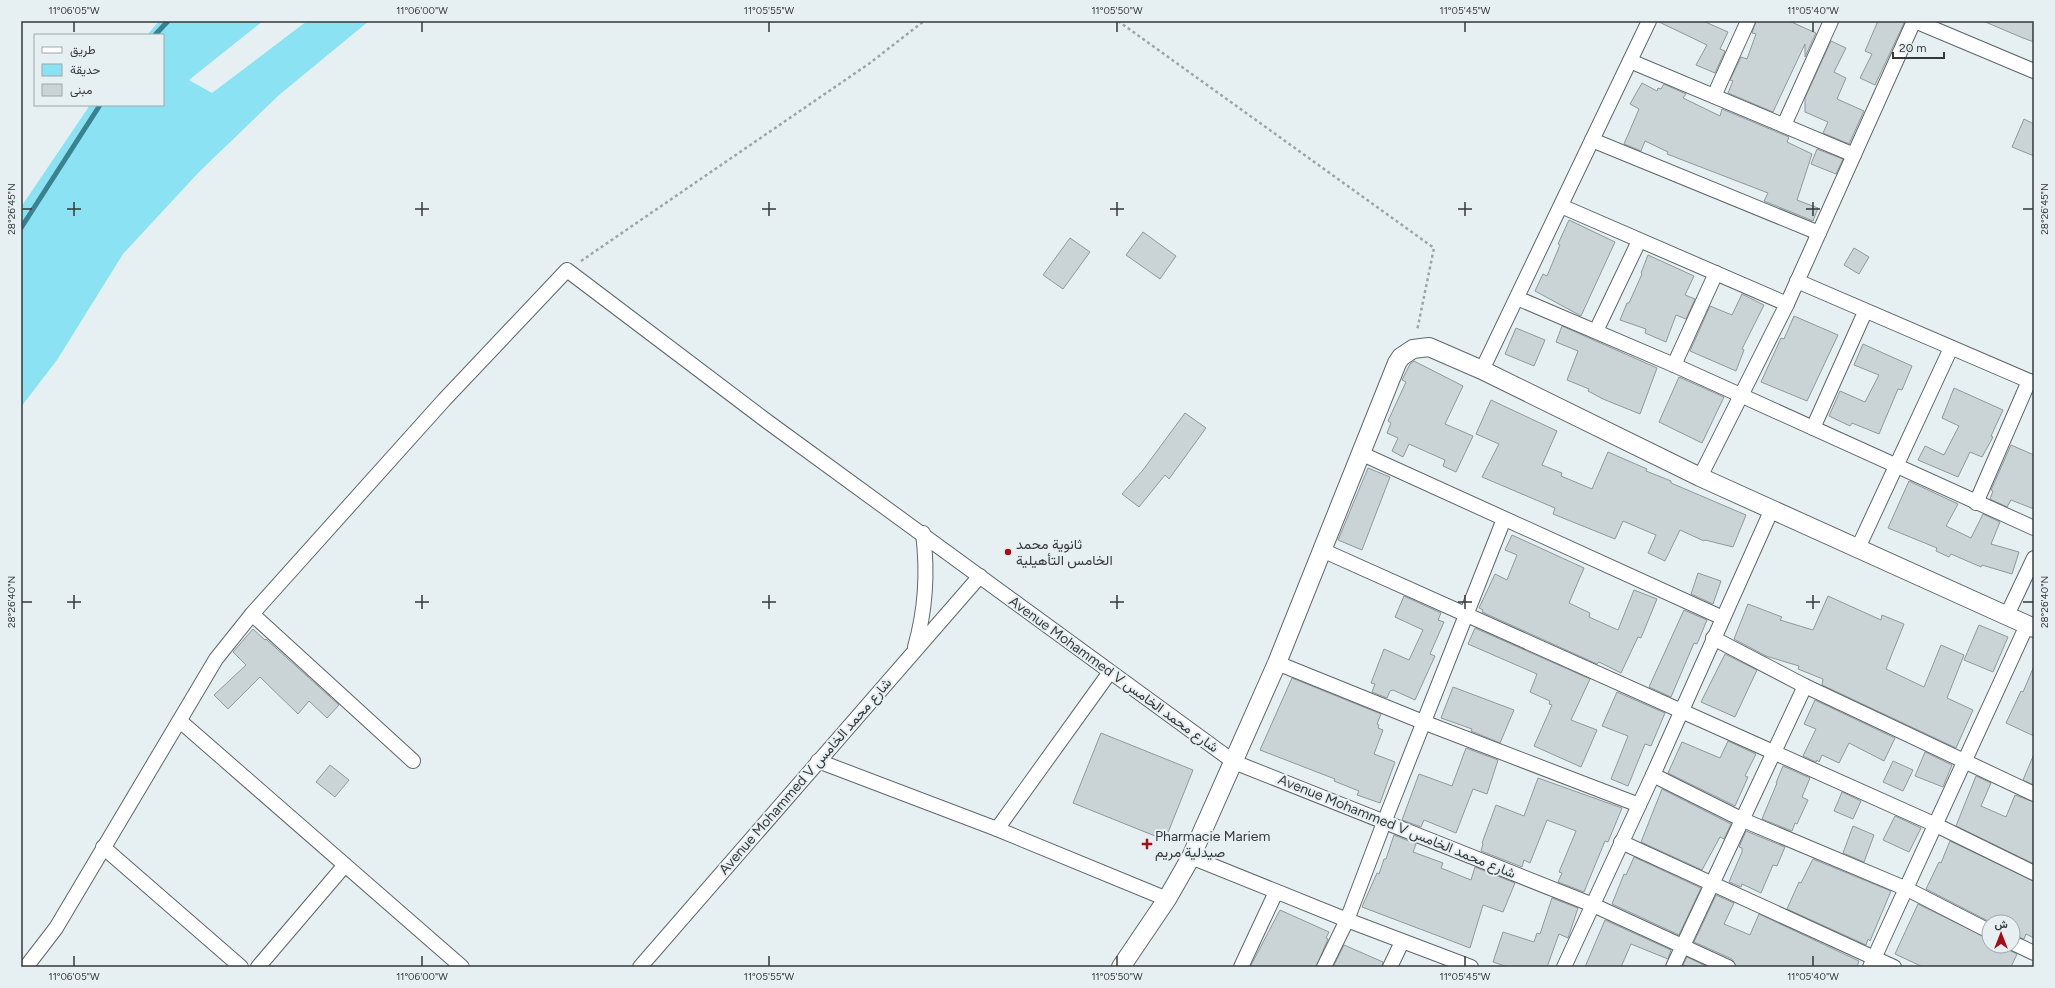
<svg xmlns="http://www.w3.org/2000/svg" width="2055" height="988" font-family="Figtree,Vazirmatn,sans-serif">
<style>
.green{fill:#8be2f3}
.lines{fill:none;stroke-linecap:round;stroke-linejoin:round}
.stream{stroke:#39828f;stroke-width:5}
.building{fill:#cad4d6;stroke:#8f999b}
.minor-casing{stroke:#5e6769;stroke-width:16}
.tertiary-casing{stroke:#5e6769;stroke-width:20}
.path{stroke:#9ca4a5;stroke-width:2.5;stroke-dasharray:3 3;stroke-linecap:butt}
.minor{stroke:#fff;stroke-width:14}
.tertiary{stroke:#fff;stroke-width:18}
.ticks{fill:none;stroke:#35393a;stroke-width:1.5}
.poi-dot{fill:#a50e17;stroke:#e6f0f2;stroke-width:1.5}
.labels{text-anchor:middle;stroke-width:4;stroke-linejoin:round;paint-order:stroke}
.poi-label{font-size:14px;fill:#35393a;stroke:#e6f0f2;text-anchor:start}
.street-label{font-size:14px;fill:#35393a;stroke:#e6f0f2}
.neatline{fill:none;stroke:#35393a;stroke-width:1.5}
.ticks-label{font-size:10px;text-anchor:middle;fill:#35393a}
</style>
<rect width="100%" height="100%" fill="#e6f0f2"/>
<path class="green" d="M159,21H263L189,80L212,93L307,21H369L279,95L199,172L123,254L57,360L21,407V207L90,105H163V35H147Z"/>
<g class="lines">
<g class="stream">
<path d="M155,35L168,21"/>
<path d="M21,228L100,105"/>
</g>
</g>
<g class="building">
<path d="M1657,21H1703L1728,32L1720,49L1725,51L1715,73L1696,65L1707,45Z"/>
<path d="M1756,21H1789L1816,33L1805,57V44L1773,112L1728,93L1733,81L1730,80L1741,57L1747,59L1756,34L1752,33Z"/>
<path d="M1878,21H1905L1875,85L1860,78L1872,54L1865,51Z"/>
<path d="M1983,21H2034V42L2023,38Z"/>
<path d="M1831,41L1846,48L1834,72L1846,78L1837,99L1864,111L1849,144L1823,133L1828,122L1805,112V98Z"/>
<path d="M1642,83L1657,91L1658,88L1661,89L1664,84L1686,94L1683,98L1720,116L1722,109L1789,137L1787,142L1812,154L1797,200L1818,208L1813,221L1764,201L1768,193L1667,154L1668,152L1645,141L1641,151L1624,144L1639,109L1630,104Z"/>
<path d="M2024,119L2034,124V156L2012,147Z"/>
<path d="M1817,149L1843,159L1836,174L1811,164Z"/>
<path d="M1569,220L1615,242L1581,316L1535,291L1543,274L1547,276L1560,245L1558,244Z"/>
<path d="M1143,232L1176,256L1160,279L1126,255Z"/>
<path d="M1070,238L1090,252L1063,289L1043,275Z"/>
<path d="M1854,248L1869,257L1859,274L1844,265Z"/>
<path d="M1648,255L1694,276L1685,295L1695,299L1686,319L1676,315L1666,342L1645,333L1646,329L1620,320L1627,303H1629L1642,274L1641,273Z"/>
<path d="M1742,294L1764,305L1742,349L1744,350L1736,371L1690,351L1710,306L1732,315Z"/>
<path d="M1794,316L1838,335L1807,401L1761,382L1781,338L1784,339Z"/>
<path d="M1562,326L1657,368L1640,414L1603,399L1588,391L1589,389L1567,380L1578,351L1556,342Z"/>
<path d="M1516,328L1545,340L1534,366L1505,354Z"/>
<path d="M1863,344L1912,366L1902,390L1898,389L1879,434L1852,423L1850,426L1829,416L1840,391L1865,402L1879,375L1854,365Z"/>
<path d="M1414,361L1463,386L1445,424L1473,436L1456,472L1443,466L1445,460L1409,444L1403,457L1392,451L1398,438L1387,433L1391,423L1388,421L1406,382L1402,380L1410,364Z"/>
<path d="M1679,377L1724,397L1702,443L1659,422Z"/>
<path d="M1954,388L2003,410L1991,436L1993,437L1982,457L1970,452L1958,477L1918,460L1925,446L1944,455L1959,426L1942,418Z"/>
<path d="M1491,400L1557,431L1542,465L1562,473L1561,476L1592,489L1608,452L1647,469L1646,471L1671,481V483L1746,515L1733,547L1705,540L1704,541L1680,530L1665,561L1648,553L1656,535L1623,521L1615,539L1553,514L1555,508L1482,477L1499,444L1476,434Z"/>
<path d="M1185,413L1206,428L1169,479L1165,475L1139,507L1122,494L1143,470Z"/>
<path d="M2011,445L2034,455V509L2011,500L2007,507L1990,499L1993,491L1991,490Z"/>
<path d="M1368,468L1390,477L1362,550L1338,540Z"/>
<path d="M1909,481L1958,504L1946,526L1971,538L1983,514L2000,522L1991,544L2019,552L2012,574L1982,565L1981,567L1951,554L1949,557L1936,551L1937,548L1888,528Z"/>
<path d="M1512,535L1584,568L1569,603L1590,613L1589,617L1618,630L1634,590L1657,599L1641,638L1638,637L1621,673L1599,662L1597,664L1482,612L1483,610L1479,608L1495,574L1507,580L1517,555L1505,550Z"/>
<path d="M1698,573L1721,581L1713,604L1691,594Z"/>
<path d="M1404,596L1441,613L1438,620L1444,622L1430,654L1435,656L1415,700L1393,690L1390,691L1387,698L1372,692L1375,684L1371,683L1384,649L1409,660L1423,630L1395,617Z"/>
<path d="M1828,596L1881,620L1882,615L1904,624L1886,669L1924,687L1941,645L1964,655L1947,698L1973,710L1956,748L1822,685L1823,679L1798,669L1799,666L1766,656L1734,639L1748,604L1782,617L1780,620L1813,630Z"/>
<path d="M1684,610L1707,620L1697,644L1694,643L1671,697L1649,687Z"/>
<path d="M1979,625L2008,637L1993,672L1964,660Z"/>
<path d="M1475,628L1590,679L1571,720L1597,730L1581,767L1534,746L1552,705L1549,704L1550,701L1530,692L1537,674L1468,644Z"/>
<path d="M253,629L265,640L266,639L339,705L327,718L309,701L298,714L260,677L228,709L214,695L246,665L233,652Z"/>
<path d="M1725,654L1757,670L1735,717L1701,702Z"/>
<path d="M2034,666V736L2006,723L2021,691L2023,692Z"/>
<path d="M1292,678L1381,714L1377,724L1379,725L1378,728L1383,730L1374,754L1395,762L1380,803L1357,795L1359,791L1334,781L1335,779L1260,750Z"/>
<path d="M1453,687L1514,710L1500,743L1471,731L1472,729L1441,718Z"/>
<path d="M1617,692L1665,713L1651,746L1645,744L1628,786L1611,779L1628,736L1602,726Z"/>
<path d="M1815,700L1895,738L1884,761L1849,743L1839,763L1822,755L1819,762L1817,760L1816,762L1803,756L1816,729L1804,724Z"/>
<path d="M1101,733L1193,770L1165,840L1073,803Z"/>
<path d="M1728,741L1756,754L1745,776L1748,777L1735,806L1668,773L1682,742L1720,758Z"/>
<path d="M1466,748L1498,760L1487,794L1473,789L1456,833L1424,820L1421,827L1402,820L1419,774L1452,786Z"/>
<path d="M1925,752L1952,765L1943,787L1915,776Z"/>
<path d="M2034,754V785L2023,780Z"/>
<path d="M1893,761L1913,770L1903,791L1883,782Z"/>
<path d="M330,765L349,780L335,797L316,782Z"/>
<path d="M1783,766L1810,778L1802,797L1808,800L1797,824L1795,823L1792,831L1762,819L1777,783H1776Z"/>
<path d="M1976,776L1991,783L1981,806L2006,817L2015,795L2034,802V864L1956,826Z"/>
<path d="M1538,778L1622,808L1608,842L1605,841L1584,892L1558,882L1562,873L1559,872L1576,831L1547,820L1530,863L1524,860L1522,867L1481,851L1483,844L1482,843L1496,805L1524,816Z"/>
<path d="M1662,789L1731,824L1724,839L1720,837L1702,870L1641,842Z"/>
<path d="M1842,792L1861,801L1853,819L1834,811Z"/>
<path d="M1895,816L1921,828L1909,852L1883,840Z"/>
<path d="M1853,826L1874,835L1864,862L1843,853Z"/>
<path d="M1746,831L1785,847L1777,866L1773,865L1761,893L1742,884L1741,887L1729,882L1742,852V848L1739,847Z"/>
<path d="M1394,835L1416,844L1413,852L1443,863L1441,868L1471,880L1475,867L1515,883L1503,912L1483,905L1470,948L1362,907L1377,873L1379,874L1384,859H1386Z"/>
<path d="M1950,841L2034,881V938L2026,934L2024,939L2013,935V922H1990L1926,889L1939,862L1941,863Z"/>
<path d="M1634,857L1701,888L1679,935L1612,904L1624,874L1626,875Z"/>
<path d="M1813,859L1891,891L1870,941L1868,939L1866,945L1787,909L1799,882L1801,883Z"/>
<path d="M1716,895L1734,903L1724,924L1750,935L1759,914L1859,961L1857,967H1736L1732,959L1694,942Z"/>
<path d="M1552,898L1578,908L1568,938L1559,934L1547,967H1508L1493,962L1503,932L1534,942L1537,933L1540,934Z"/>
<path d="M1918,904L1989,939V946H2005L2009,950L2017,954L2011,967H1923L1895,954Z"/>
<path d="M1280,910L1329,932L1326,938L1328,939L1316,967H1250Z"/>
<path d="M1605,920L1671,950L1668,959L1631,944L1621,967H1585Z"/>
<path d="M1344,945L1383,962L1382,967H1333Z"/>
<path d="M1687,957L1708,967H1689L1683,965Z"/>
</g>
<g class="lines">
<defs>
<g id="minor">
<path d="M1915,21L2034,71"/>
<path d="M1630,61L1854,155"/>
<path d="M1714,96L1748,21"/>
<path d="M1784,125L1831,21"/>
<path d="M1592,140L1819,233"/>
<path d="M1561,206L1787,304"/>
<path d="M1797,281L2034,383"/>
<path d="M1517,298L1674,365L2034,528"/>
<path d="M1596,331L1639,241"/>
<path d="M1674,365L1716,273"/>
<path d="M1482,370L1649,21"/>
<path d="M1813,428L1865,312"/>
<path d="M1360,453L1723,618"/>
<path d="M1700,477L1787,304L1914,21"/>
<path d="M1976,503L2029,381"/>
<path d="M1858,548L1951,348"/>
<path d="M1322,550L1936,825L2034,873"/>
<path d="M252,614L413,761"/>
<path d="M2007,615L2034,558"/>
<path d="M1713,638L1805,686L2034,794"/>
<path d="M915,647C926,609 928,573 923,533"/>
<path d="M1277,663L1423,722L1639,805"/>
<path d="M180,721L462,967"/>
<path d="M818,761L997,829L1167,899"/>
<path d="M1653,775L1743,820L1907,889L1989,931"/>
<path d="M997,829L1110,672"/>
<path d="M1621,842L1894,967"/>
<path d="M103,847L241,967"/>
<path d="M1191,857L1347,920L1471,967"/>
<path d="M2013,943L2034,953"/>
<path d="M26,967L56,928L216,659L252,614L444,400L567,270L768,422L1234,762L1593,905L1728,967"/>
<path d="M258,967L345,865"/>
<path d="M640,967L980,576"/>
<path d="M1241,967L1276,892"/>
<path d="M1324,967L1347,920L1385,820L1504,519"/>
<path d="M1390,967L1402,942"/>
<path d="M1564,967L1653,775L1772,509"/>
<path d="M1673,967L1805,686"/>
<path d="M1870,967L2027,625"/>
</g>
<path id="tertiary" d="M1121,967L1167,899L1191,857L1277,663L1397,363L1401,357L1413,349L1429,347L1436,350L1482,370L1700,477L2034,628"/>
</defs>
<use href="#minor" class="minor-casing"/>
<use href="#tertiary" class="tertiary-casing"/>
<g class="path">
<path d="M1118,21L1434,248L1417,331"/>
<path d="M581,261L870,63L924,21"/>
</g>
<use href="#minor" class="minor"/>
<use href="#tertiary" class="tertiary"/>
</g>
<path class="ticks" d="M74,22V32M422,22V32M769,22V32M1117,22V32M1465,22V32M1813,22V32M74,202V216M422,202V216M769,202V216M1117,202V216M1465,202V216M1813,202V216M22,209H32M67,209H81M415,209H429M762,209H776M1110,209H1124M1458,209H1472M1806,209H1820M2023,209H2033M74,595V609M422,595V609M769,595V609M1117,595V609M1465,595V609M1813,595V609M22,602H32M67,602H81M415,602H429M762,602H776M1110,602H1124M1458,602H1472M1806,602H1820M2023,602H2033M74,956V966M422,956V966M769,956V966M1117,956V966M1465,956V966M1813,956V966"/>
<g class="poi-dot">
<circle cx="1008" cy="552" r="4"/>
<path d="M1145 838h4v4h4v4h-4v4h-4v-4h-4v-4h4z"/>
</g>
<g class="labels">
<g class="poi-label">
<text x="1016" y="549">ثانوية محمد<tspan x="1016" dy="16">الخامس التأهيلية</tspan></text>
<text x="1155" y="841">Pharmacie Mariem<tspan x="1155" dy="16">صيدلية مريم</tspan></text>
</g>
<g class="street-label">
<text transform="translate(1114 674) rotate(36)" y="5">Avenue Mohammed V شارع محمد الخامس</text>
<text transform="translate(805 776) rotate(-49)" y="5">Avenue Mohammed V شارع محمد الخامس</text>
<text transform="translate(1397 826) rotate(22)" y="5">Avenue Mohammed V شارع محمد الخامس</text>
</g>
</g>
<rect width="2055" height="988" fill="none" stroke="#e6f0f2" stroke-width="44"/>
<rect x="34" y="34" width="130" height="72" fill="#e6f0f2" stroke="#9fa7a8"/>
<rect x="42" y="47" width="20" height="6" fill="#ffffff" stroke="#9fa7a8"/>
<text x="70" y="54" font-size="12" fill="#35393a">طريق</text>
<rect x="42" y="64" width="20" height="12" fill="#8be2f3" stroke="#9fa7a8"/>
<text x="70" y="74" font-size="12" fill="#35393a">حديقة</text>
<rect x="42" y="84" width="20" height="12" fill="#cad4d6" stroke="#9fa7a8"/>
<text x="70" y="94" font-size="12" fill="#35393a">مبنى</text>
<g transform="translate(2001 934)"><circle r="19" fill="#e6f0f2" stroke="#9fa7a8"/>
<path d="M0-3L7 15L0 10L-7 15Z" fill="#a50e17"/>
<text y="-6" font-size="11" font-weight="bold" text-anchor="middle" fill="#35393a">ش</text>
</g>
<path d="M1893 52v6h51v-6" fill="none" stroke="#35393a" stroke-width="2"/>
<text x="1899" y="52" font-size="12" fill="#35393a" stroke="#e6f0f2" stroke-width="3" paint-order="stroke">20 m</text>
<rect x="22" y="22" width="2011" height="944" class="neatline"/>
<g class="ticks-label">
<text x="74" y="14">11°06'05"W</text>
<text x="422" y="14">11°06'00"W</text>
<text x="769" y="14">11°05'55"W</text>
<text x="1117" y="14">11°05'50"W</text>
<text x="1465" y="14">11°05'45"W</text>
<text x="1813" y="14">11°05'40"W</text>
<text transform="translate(11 209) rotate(-90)" y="4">28°26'45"N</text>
<text transform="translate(2044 209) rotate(-90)" y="4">28°26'45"N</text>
<text transform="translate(11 602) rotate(-90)" y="4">28°26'40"N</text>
<text transform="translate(2044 602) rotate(-90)" y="4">28°26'40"N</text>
<text x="74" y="980">11°06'05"W</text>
<text x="422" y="980">11°06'00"W</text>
<text x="769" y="980">11°05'55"W</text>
<text x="1117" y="980">11°05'50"W</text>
<text x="1465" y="980">11°05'45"W</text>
<text x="1813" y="980">11°05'40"W</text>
</g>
</svg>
